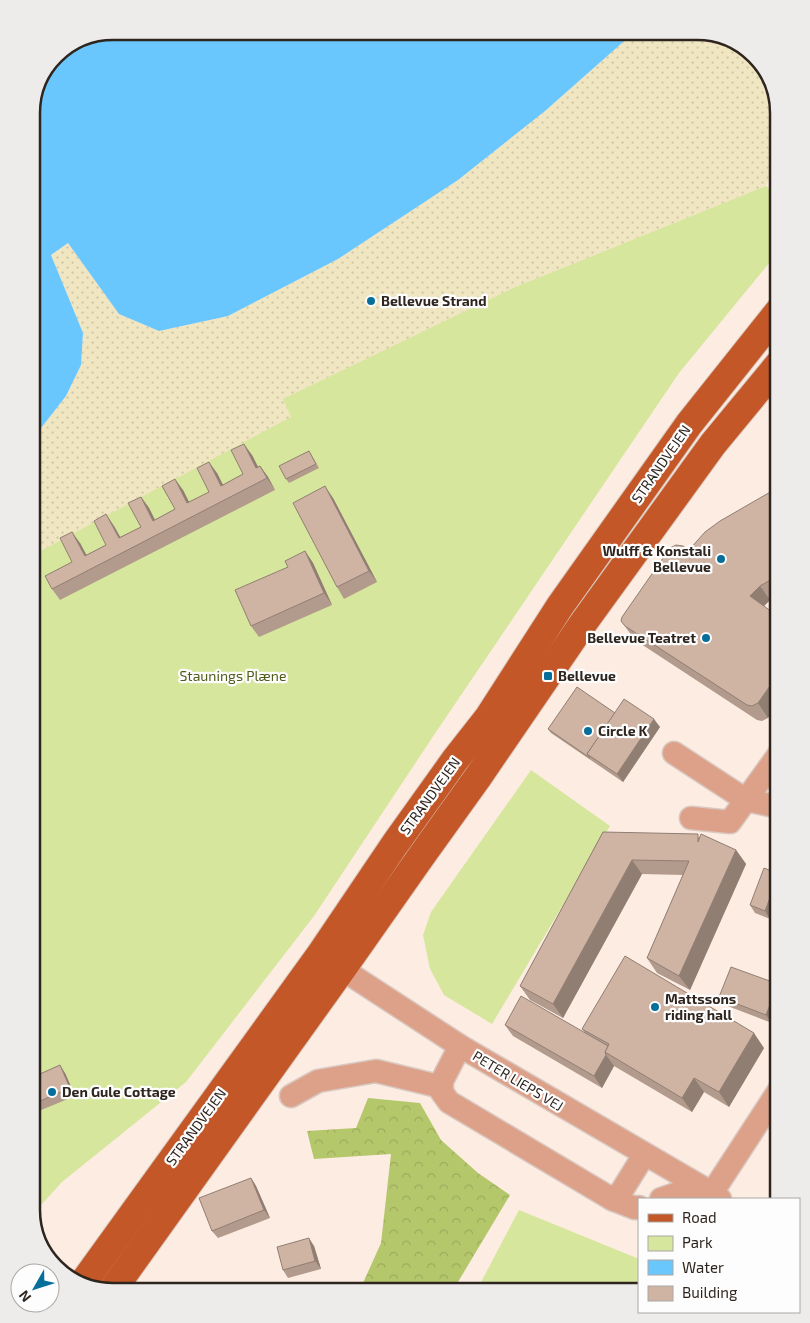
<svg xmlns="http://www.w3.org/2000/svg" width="810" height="1323" font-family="'Exo 2',sans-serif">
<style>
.forest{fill:url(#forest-crowns)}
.sand{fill:url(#sand-dots)}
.green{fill:#d6e69d}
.water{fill:#6ac7fe}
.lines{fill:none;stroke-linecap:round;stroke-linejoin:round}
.minor-casing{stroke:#d8c8bf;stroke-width:25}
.major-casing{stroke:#d8c8bf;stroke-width:30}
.minor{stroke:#dda089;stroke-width:22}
.major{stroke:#c35727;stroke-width:28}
.wall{fill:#b29b8d}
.shaded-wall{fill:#917e73}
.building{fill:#cfb4a4;stroke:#917e73}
.poi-dot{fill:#056e9b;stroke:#fdfdfd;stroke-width:2}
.labels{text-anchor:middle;stroke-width:4.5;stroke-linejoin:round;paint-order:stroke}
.poi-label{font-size:14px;font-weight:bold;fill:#2f251f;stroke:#fdfdfd;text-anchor:start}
.street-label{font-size:14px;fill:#2f251f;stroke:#fdfdfd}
.park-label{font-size:14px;fill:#505a19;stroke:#fdfdfd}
.rim{fill:none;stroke:#2f251f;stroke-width:2.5}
</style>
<defs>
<pattern id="forest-crowns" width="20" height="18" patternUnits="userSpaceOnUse" patternTransform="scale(1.25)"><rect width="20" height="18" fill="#b5c76b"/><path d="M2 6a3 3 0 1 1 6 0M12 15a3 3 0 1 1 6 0" fill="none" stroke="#9cab5c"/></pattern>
<pattern id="sand-dots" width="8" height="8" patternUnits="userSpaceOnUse" patternTransform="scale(1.25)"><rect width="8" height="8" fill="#f0e6c1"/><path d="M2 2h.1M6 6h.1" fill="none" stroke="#cec5a5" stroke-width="1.8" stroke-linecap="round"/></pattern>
</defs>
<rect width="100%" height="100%" fill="#fdece2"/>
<path class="forest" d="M368,1098L420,1103L441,1140L478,1173L510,1195L452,1292H359L381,1243L391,1154L314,1159L307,1131L356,1128Z"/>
<path class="sand" d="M633,31H703L743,45L770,77L779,113V153L766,186L513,288L284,399L292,417L31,556V433L41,428L66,396L81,365L83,333L51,255L68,243L119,314L159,331L228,316L338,259L458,180L545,111L631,35Z"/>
<g class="green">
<path d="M766,186L779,194V251L679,373L436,732L314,916L186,1082L62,1182L32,1215L31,1210V556L291,417L283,399L513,288Z"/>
<path d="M531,770L610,826L492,1024L444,995L430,969L423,935L431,912Z"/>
<path d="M519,1210L639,1259V1292H500L480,1284Z"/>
</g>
<path class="water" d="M113,31H633L631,35L545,111L458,180L338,259L228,316L159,331L119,314L68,243L51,255L83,333L81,365L66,396L41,428L31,433V108L55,55Z"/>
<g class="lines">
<defs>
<g id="minor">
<path d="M674,753L746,800L779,807"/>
<path d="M691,818L730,822L779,754"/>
<path d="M328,960L460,1046L712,1193L720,1199"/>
<path d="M460,1046L442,1081L441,1091L449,1102L612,1199L621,1192L644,1155"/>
<path d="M291,1096L318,1081L376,1071L442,1087"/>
<path d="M712,1193L779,1090"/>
<path d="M612,1199L635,1208L639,1207"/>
<path d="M661,1199L699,1186"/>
</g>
<g id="major">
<path d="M83,1283L320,955L395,844L455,760L488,718L560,606L689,424L779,311"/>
<path d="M111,1292L342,969L420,858L478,777L584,622L713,444L779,364"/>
</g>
</defs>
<use href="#minor" class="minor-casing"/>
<use href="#major" class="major-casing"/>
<use href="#minor" class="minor"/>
<use href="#major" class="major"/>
</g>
<g class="wall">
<path d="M309,451L319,468L289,483L286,479Z"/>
<path d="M252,455L258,467L260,466L268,477L275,490L60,600L52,589L72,562L80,543L86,555L106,545L114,526L120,537L141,527V497L149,508L155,520L175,509L183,490L189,502L209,492L217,473L223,485L243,474Z"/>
<path d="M779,487V595L770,600L764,606L779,617V702L768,718L762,721L757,720L635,640L621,621L689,550Z"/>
<path d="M333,498L377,582L344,599L337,587Z"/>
<path d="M305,551L313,563L332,605L259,637L251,626L288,567Z"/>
<path d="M615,713L660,727L623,782L551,733L548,729Z"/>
<path d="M603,832L700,837L736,850L746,864L690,990L657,973L647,958L683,875L642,874L563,1018L530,1000L520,986Z"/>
<path d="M779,874V897L770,919L755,913L750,905Z"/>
<path d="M779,902V930L772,920Z"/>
<path d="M778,984L779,986V1004L772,1023L725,1005L719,997Z"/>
<path d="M505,1025L585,1033L582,1029L764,1048L729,1107L704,1092L692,1112L614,1066L602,1088L513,1036Z"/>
<path d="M65,1073L75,1096L34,1113L31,1109V1078Z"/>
<path d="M251,1178L256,1186L270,1218L218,1238L212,1231Z"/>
<path d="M314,1246L321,1269L288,1278L283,1270Z"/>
</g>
<g class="shaded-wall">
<path d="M244,444L252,455L264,479L256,468Z"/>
<path d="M209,462L217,473L229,497L221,486Z"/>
<path d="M260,466L268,477L275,490L267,478Z"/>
<path d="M175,479L183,490L195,514L187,503Z"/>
<path d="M325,486L333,498L377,582L369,571Z"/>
<path d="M141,497L149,508L161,532L153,521Z"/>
<path d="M106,514L114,526L127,549L119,538Z"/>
<path d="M72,532L80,543L93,567L85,556Z"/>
<path d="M305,551L313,563L332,605L324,593Z"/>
<path d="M760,586L770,600L760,610L750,596Z"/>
<path d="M779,673V702L768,718L758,703Z"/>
<path d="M654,719L660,727L623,782L617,774Z"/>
<path d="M736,850L746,864L690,990L679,976Z"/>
<path d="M632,860L642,874L563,1018L553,1004Z"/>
<path d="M779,876V897L770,919L765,911Z"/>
<path d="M778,984L779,986V1004L772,1023L766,1015Z"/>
<path d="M754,1033L764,1048L729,1107L719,1092Z"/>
<path d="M606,1055L614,1066L602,1088L594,1076Z"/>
<path d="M60,1065L65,1073L75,1096L70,1088Z"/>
<path d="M694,1078L704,1092L692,1112L682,1098Z"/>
<path d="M251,1178L256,1186L270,1218L264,1210Z"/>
<path d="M309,1238L314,1246L321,1269L315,1261Z"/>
</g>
<g class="building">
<path d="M244,444L256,468L260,466L267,478L52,589L45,576L72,562L60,538L72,532L85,556L106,545L94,521L106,514L119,538L141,527L128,503L141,497L153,521L175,509L162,486L175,479L187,503L209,492L197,468L209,462L221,486L243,474L231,450Z"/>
<path d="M309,451L316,464L286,479L279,466Z"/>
<path d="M325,486L369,571L337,587L293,503Z"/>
<path d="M779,487V575L760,586L750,596L779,617V673L758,703L752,706L747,705L625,626L621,621L622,617L670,548L676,545L683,546L689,550L705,532L720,521Z"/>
<path d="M305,551L324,593L251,626L235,590L288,567L285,561Z"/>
<path d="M577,687L615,713L587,754L590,758L548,729Z"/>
<path d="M624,699L654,719L617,774L587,754Z"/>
<path d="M603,832L698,834V842L701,834L736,850L679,976L647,958L689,861L632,860L553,1004L520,986Z"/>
<path d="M764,868L779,874L765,911L750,905Z"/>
<path d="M779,902V922L772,920Z"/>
<path d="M625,956L754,1033L719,1092L694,1078L682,1098L605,1052L609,1044L582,1029Z"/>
<path d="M731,967L778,984L766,1015L719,997Z"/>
<path d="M521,996L608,1046L605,1052L606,1055L594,1076L505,1025Z"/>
<path d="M60,1065L70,1088L31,1105V1078Z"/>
<path d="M251,1178L264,1210L212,1231L199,1198Z"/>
<path d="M309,1238L315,1261L283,1270L277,1247Z"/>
</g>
<g class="poi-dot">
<circle cx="371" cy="301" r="5"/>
<circle cx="721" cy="559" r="5"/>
<circle cx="706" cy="638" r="5"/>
<rect x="543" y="671" width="10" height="10" rx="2.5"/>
<circle cx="588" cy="731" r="5"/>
<circle cx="655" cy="1007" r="5"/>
<circle cx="52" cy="1092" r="5"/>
</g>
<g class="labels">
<g class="poi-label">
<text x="381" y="306">Bellevue Strand</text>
<text x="711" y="556" text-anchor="end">Wulff &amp; Konstali<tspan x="711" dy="16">Bellevue</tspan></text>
<text x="696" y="643" text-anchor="end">Bellevue Teatret</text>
<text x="558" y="681">Bellevue</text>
<text x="598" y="736">Circle K</text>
<text x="665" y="1004">Mattssons<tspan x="665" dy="16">riding hall</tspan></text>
<text x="62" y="1097">Den Gule Cottage</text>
</g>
<g class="street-label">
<text transform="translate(661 464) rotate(-55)" y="5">STRANDVEJEN</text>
<text transform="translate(430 796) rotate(-54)" y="5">STRANDVEJEN</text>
<text transform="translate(518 1081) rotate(31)" y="5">PETER LIEPS VEJ</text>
<text transform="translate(196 1127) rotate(-54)" y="5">STRANDVEJEN</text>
</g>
<g class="park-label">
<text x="233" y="681">Staunings Plæne</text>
</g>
</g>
<path d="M0 0H810V1323H0ZM113 40H697A73 73 0 0 1 770 113V1210A73 73 0 0 1 697 1283H113A73 73 0 0 1 40 1210V113A73 73 0 0 1 113 40Z" fill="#edeceb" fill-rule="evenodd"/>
<path class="rim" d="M113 40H697A73 73 0 0 1 770 113V1210A73 73 0 0 1 697 1283H113A73 73 0 0 1 40 1210V113A73 73 0 0 1 113 40Z"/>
<rect x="638" y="1198" width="162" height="115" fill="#fdfdfd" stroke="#aba7a4"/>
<rect x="648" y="1214" width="25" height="8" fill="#c35727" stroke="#aba7a4"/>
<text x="682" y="1223" font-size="15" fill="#2f251f">Road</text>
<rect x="648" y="1236" width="25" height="15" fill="#d6e69d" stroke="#aba7a4"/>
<text x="682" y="1248" font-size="15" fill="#2f251f">Park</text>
<rect x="648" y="1260" width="25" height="15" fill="#6ac7fe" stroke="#aba7a4"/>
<text x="682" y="1273" font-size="15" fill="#2f251f">Water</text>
<rect x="648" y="1286" width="25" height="15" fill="#cfb4a4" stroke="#aba7a4"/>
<text x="682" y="1298" font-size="15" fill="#2f251f">Building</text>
<g transform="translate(35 1288) rotate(231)"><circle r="24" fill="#fdfdfd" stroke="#aba7a4"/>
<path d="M0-4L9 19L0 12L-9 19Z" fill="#056e9b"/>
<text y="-8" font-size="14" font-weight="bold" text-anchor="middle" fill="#2f251f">N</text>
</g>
</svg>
